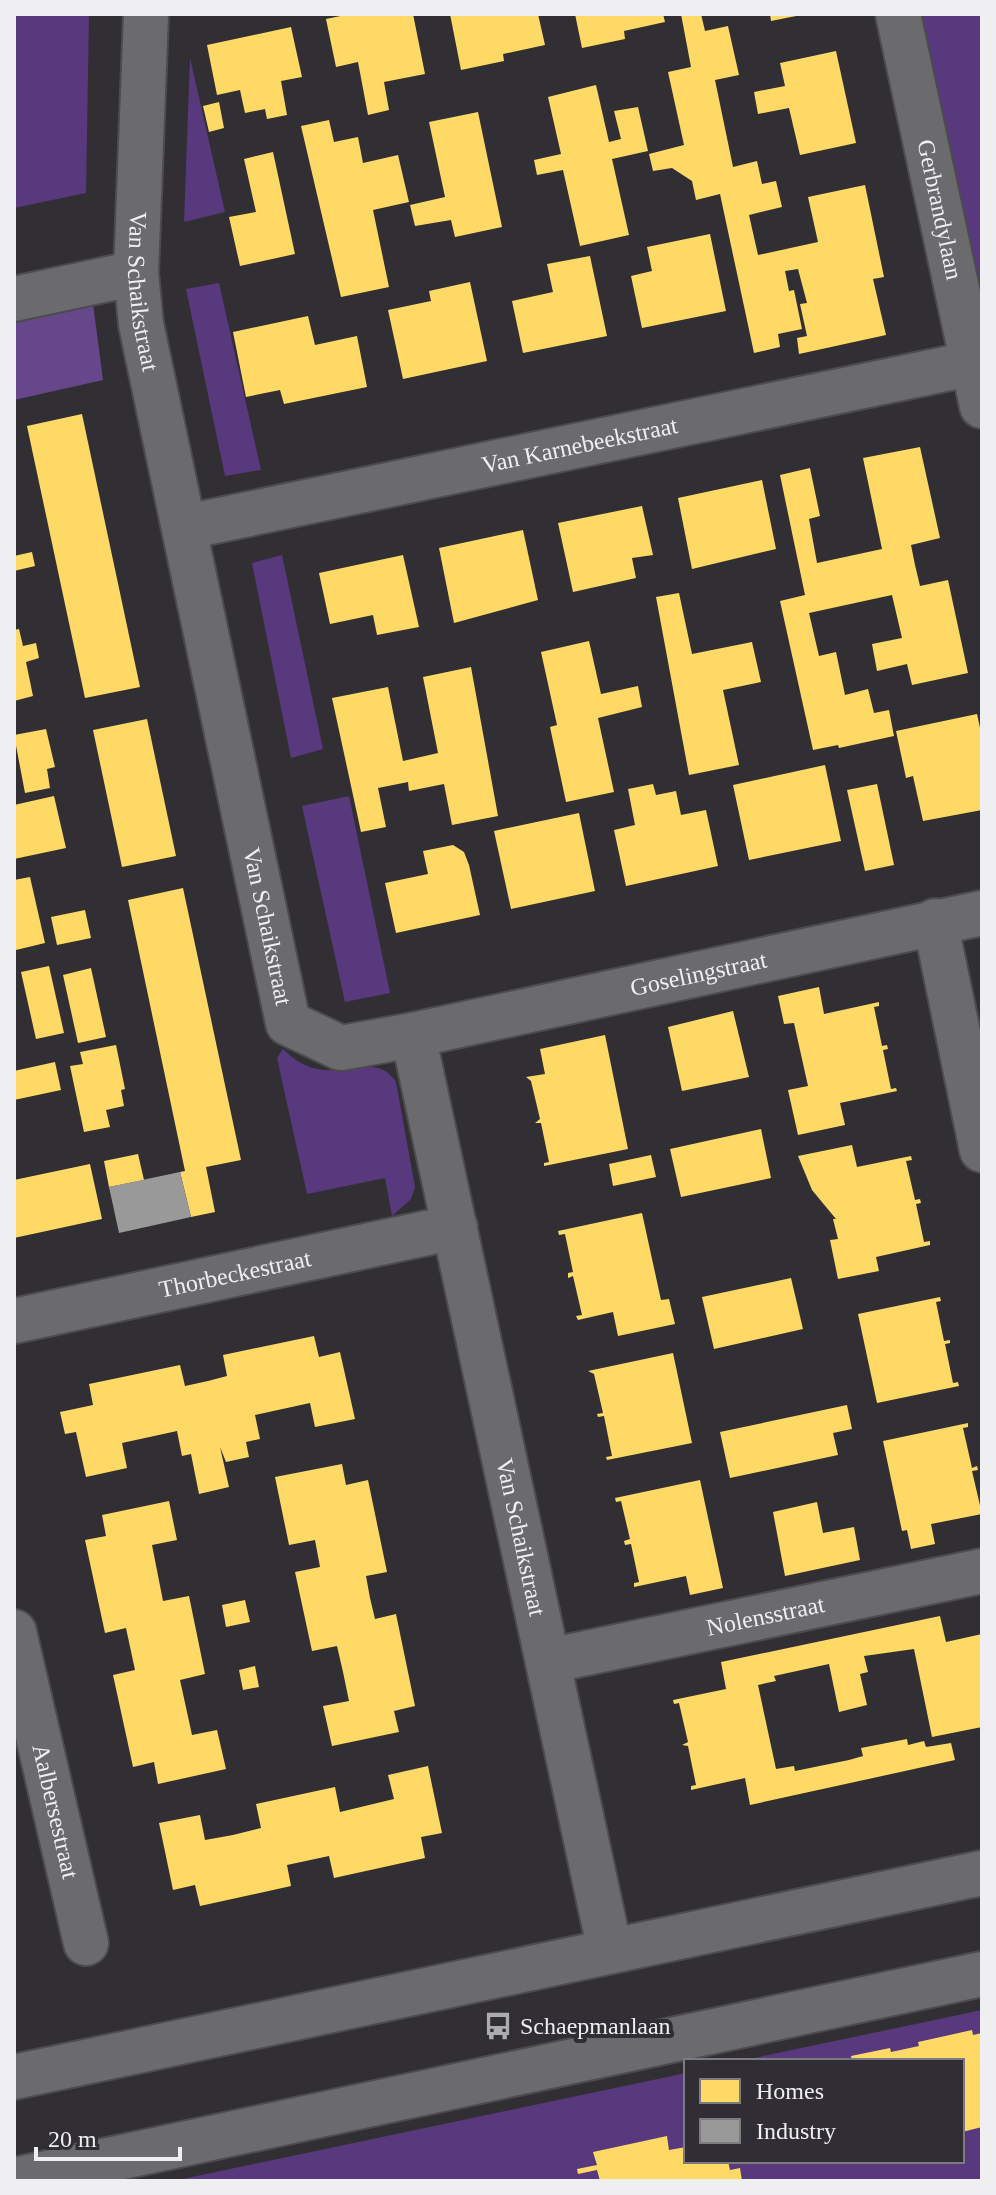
<svg xmlns="http://www.w3.org/2000/svg" width="996" height="2195" font-family="'Times New Roman',serif">
<style>
.green{fill:#58397d}
.forest{fill:#66478c}
.homes{fill:#ffd966}
.industry{fill:#999}
.lines{fill:none;stroke-linecap:round;stroke-linejoin:round}
.minor-casing{stroke:#4c4b4e;stroke-width:48}
.minor{stroke:#6b6a6d;stroke-width:44}
.labels{text-anchor:middle;stroke-width:8;stroke-linejoin:round;paint-order:stroke}
.street-label{font-size:24px;fill:#efeef1;stroke:#302e34}
.poi-label{font-size:24px;fill:#efeef1;stroke:#302e34;text-anchor:start}
</style>
<rect width="100%" height="100%" fill="#312f33"/>
<g class="green">
<path d="M14,14H89L86,193L14,208Z"/>
<path d="M908,14H982V372Z"/>
<path d="M190,58L225,212L184,222Z"/>
<path d="M219,283L261,470L225,476L186,289Z"/>
<path d="M282,555L323,749L291,758L252,563Z"/>
<path d="M349,796L390,993L345,1002L302,806Z"/>
<path d="M283,1049C330,1097 370,1043 396,1082L415,1187L411,1199L392,1216L385,1178L307,1194L277,1058Z"/>
<path d="M982,2010V2181H173L686,2073V2161H962V2061H740Z"/>
</g>
<path class="forest" d="M93,304L103,380L14,400V321Z"/>
<g class="homes">
<path d="M350,14H413L425,74L384,82L389,110L368,115L358,62L336,67L326,19Z"/>
<path d="M450,14H538L545,45L503,54L504,61L461,70Z"/>
<path d="M575,14H663L665,22L624,31L625,39L582,48Z"/>
<path d="M681,14H701L705,31L728,26L739,75L715,80L733,167L757,161L762,184L776,181L782,207L749,215L758,255L818,242L808,197L865,185L884,277L873,279L886,335L799,354L797,338L807,336L800,304L807,303L798,269L785,271L789,291L794,290L802,329L778,334L780,347L754,353L720,194L696,200L692,181L672,168L653,171L649,154L684,145L668,72L691,67Z"/>
<path d="M770,14H801V15L771,21Z"/>
<path d="M291,27L302,77L281,81L287,115L267,119L265,109L245,113L240,90L217,95L207,45Z"/>
<path d="M836,51L856,143L800,155L789,108L758,114L754,92L785,86L780,63Z"/>
<path d="M596,85L609,142L621,139L614,111L638,107L648,151L612,159L629,235L580,246L563,170L537,175L534,160L561,154L548,97Z"/>
<path d="M219,102L224,128L209,132L203,106Z"/>
<path d="M478,112L502,227L455,237L451,220L415,226L410,205L445,197L429,122Z"/>
<path d="M329,120L334,142L358,137L363,163L398,155L409,202L373,210L389,287L341,297L301,126Z"/>
<path d="M273,152L295,254L240,266L229,217L256,212L244,159Z"/>
<path d="M710,234L726,311L642,328L631,276L652,271L647,247Z"/>
<path d="M590,256L607,336L523,353L512,301L553,292L547,264Z"/>
<path d="M470,282L487,361L403,379L388,310L431,301L429,291Z"/>
<path d="M308,316L315,345L357,336L367,387L284,404L280,390L246,397L233,332Z"/>
<path d="M82,414L140,687L85,698L27,426Z"/>
<path d="M920,447L940,538L911,545L915,565L920,586L948,580L968,673L912,685L907,664L877,671L872,644L902,638L892,595L809,613L819,656L836,652L845,695L868,689L874,713L889,710L894,736L839,748L838,745L813,750L780,601L805,595L780,475L810,468L820,516L809,519L817,563L882,549L863,458Z"/>
<path d="M762,480L776,549L692,569L678,498Z"/>
<path d="M642,506L653,555L632,558L636,578L573,592L558,523Z"/>
<path d="M523,530L538,600L454,623L439,548Z"/>
<path d="M32,552L35,566L14,571V556Z"/>
<path d="M403,555L419,627L377,635L373,615L330,624L319,573Z"/>
<path d="M679,593L692,654L752,642L761,682L723,690L739,765L689,775L656,597Z"/>
<path d="M19,629L23,646L36,643L39,658L26,662L33,696L14,701V630Z"/>
<path d="M589,641L601,694L638,686L642,707L598,718L614,792L566,802L550,727L557,725L541,652Z"/>
<path d="M471,667L498,816L452,825L444,784L409,791L408,782L378,788L386,827L361,832L332,698L388,687L403,761L438,753L423,677Z"/>
<path d="M977,714L982,737V810L923,821L913,776L906,778L896,731Z"/>
<path d="M147,719L176,856L122,867L93,730Z"/>
<path d="M46,729L55,767L47,769L50,788L25,793L14,735Z"/>
<path d="M825,765L841,841L749,860L733,785Z"/>
<path d="M653,784L656,795L676,791L681,815L706,810L718,866L626,886L614,830L635,825L628,789Z"/>
<path d="M877,784L894,865L865,871L847,790Z"/>
<path d="M54,796L66,848L14,859V805Z"/>
<path d="M579,813L595,891L511,909L494,831Z"/>
<path d="M453,845L464,852L469,865L480,915L396,933L385,883L428,874L423,851Z"/>
<path d="M30,877L45,943L16,950L14,880Z"/>
<path d="M183,888L241,1160L206,1167L215,1212L191,1217L180,1172L185,1171L128,900Z"/>
<path d="M85,910L91,938L57,945L51,917Z"/>
<path d="M49,966L64,1033L36,1039L21,972Z"/>
<path d="M91,968L106,1037L78,1043L63,975Z"/>
<path d="M819,987L824,1014L879,1002V1006L874,1007L882,1046L887,1045L888,1049L883,1050L891,1089L896,1088L897,1091L840,1103L845,1125L798,1135L788,1090L808,1086L794,1023L784,1024L778,996Z"/>
<path d="M733,1011L749,1077L682,1091L668,1027Z"/>
<path d="M605,1035L628,1149L544,1166V1163L549,1162L541,1123H535L540,1119L531,1081L526,1077L545,1074L540,1049Z"/>
<path d="M116,1045L125,1089L121,1090L124,1106L106,1110L110,1127L84,1132L70,1066L83,1064L80,1052Z"/>
<path d="M55,1062L61,1090L14,1100V1071Z"/>
<path d="M761,1129L771,1178L681,1197L670,1149Z"/>
<path d="M852,1145L857,1167L911,1156L912,1160L906,1161L915,1200L920,1199L921,1203L916,1204L924,1242L930,1241V1245L876,1257L879,1271L838,1279L830,1240L838,1239L833,1219H836L812,1190L798,1156Z"/>
<path d="M138,1154L144,1180L109,1187L104,1161Z"/>
<path d="M651,1155L656,1177L613,1186L609,1164Z"/>
<path d="M90,1164L102,1219L14,1238V1180Z"/>
<path d="M642,1213L661,1300L669,1299L675,1324L618,1336L613,1312L578,1320L576,1316L582,1315L573,1276L568,1278V1273L573,1272L565,1234L559,1235L558,1231Z"/>
<path d="M791,1278L803,1329L714,1349L702,1297Z"/>
<path d="M940,1297L941,1301L936,1302L944,1341L950,1340V1343L945,1344L953,1383L958,1382L959,1386L877,1403L858,1314Z"/>
<path d="M314,1336L319,1357L340,1352L355,1419L315,1427L310,1403L255,1415L260,1439L246,1442L249,1457L226,1462L220,1447L229,1487L199,1494L191,1454L182,1456L177,1431L122,1443L127,1468L86,1477L76,1432L65,1434L60,1412L93,1405L89,1384L180,1365L185,1386L208,1381L227,1376L223,1355Z"/>
<path d="M673,1353L692,1443L607,1460L606,1457L612,1456L604,1416L598,1417L597,1414L603,1413L594,1374L588,1371Z"/>
<path d="M847,1405L852,1429L833,1433L838,1455L730,1478L720,1432Z"/>
<path d="M968,1423V1427L963,1428L972,1468L977,1466L978,1470L972,1471L982,1514L931,1524L935,1544L911,1549L907,1530L902,1531L883,1441Z"/>
<path d="M342,1464L346,1485L368,1480L387,1572L366,1576L370,1598L375,1619L396,1614L415,1706L394,1711L399,1732L332,1746L323,1706L349,1701L343,1672L337,1646L312,1651L295,1572L320,1567L315,1540L289,1545L275,1477Z"/>
<path d="M700,1480L723,1588L690,1595L686,1576L634,1587V1583L639,1582L631,1544L625,1545L624,1541L630,1539L621,1501L616,1502L615,1498Z"/>
<path d="M169,1501L177,1540L152,1545L163,1601L189,1596L205,1674L180,1680L192,1735L217,1730L226,1769L158,1784L154,1762L133,1767L113,1675L135,1670L126,1628L105,1633L85,1540L106,1536L102,1515Z"/>
<path d="M817,1502L823,1533L854,1527L860,1560L785,1576L773,1512Z"/>
<path d="M245,1600L250,1622L226,1627L222,1605Z"/>
<path d="M940,1616L946,1642L982,1634V1727L932,1737L914,1649L864,1656L868,1672L860,1674L867,1705L839,1712L829,1664L774,1676L776,1681L758,1685L776,1769L794,1766L795,1771L849,1760L863,1756L861,1748L907,1739L908,1745L924,1741L926,1747L951,1743L955,1760L750,1805L745,1778L691,1790V1786L696,1785L688,1746L682,1745L688,1742L679,1703L674,1704L673,1700L726,1689L721,1662Z"/>
<path d="M255,1666L259,1687L243,1690L239,1670Z"/>
<path d="M428,1766L442,1833L421,1837L425,1858L334,1878L329,1856L287,1865L291,1886L200,1906L195,1885L173,1890L159,1823L200,1815L205,1840L233,1835L261,1828L256,1804L335,1787L340,1812L394,1799L388,1775Z"/>
<path d="M972,2030L973,2035L982,2033V2127L962,2132V2061H852L851,2056L890,2048L891,2052L919,2046L918,2042Z"/>
<path d="M667,2136L669,2150L686,2147V2161H728L730,2170L740,2168L742,2181H600L597,2170L578,2174L577,2169L597,2165L593,2152Z"/>
</g>
<path class="industry" d="M180,1172L191,1217L119,1233L109,1187Z"/>
<g class="lines">
<defs>
<g id="minor">
<path id="s1" d="M146,14L136,273L141,324L288,1023L341,1048L413,1035L610,1951"/>
<path id="s2" d="M898,14L982,406"/>
<path d="M14,299L136,273"/>
<path id="s3" d="M186,527L974,363"/>
<path d="M935,921L982,1150"/>
<path id="s4" d="M413,1035L982,913"/>
<path id="s5" d="M14,1321L455,1227"/>
<path id="s6" d="M14,1632L86,1943"/>
<path id="s7" d="M548,1661L982,1571"/>
<path d="M14,2077L982,1873"/>
<path d="M14,2180L982,1974"/>
</g>
</defs>
<use href="#minor" class="minor-casing"/>
<use href="#minor" class="minor"/>
</g>
<defs>
<symbol id="bus-bare" viewBox="-9 -9 18 18"><path d="M-5-6H5V4H4V6H2V4H-2V6H-4V4H-5ZM-3.5-4V0h7V-4ZM-3.5 1.2v1.5H-2V1.2ZM2 1.2v1.5H3.5V1.2Z" fill="#acabae" stroke="#302e34" stroke-width="2.5" paint-order="stroke"/></symbol>
</defs>
<g fill-rule="evenodd">
<use href="#bus-bare" x="478" y="2006" width="40" height="40"/>
</g>
<g class="labels">
<g class="street-label">
<text dy="8" stroke="none"><textPath href="#s2" startOffset="200">Gerbrandylaan</textPath></text>
<text dy="8" stroke="none"><textPath href="#s1" startOffset="278">Van Schaikstraat</textPath></text>
<text dy="8" stroke="none"><textPath href="#s3" startOffset="402">Van Karnebeekstraat</textPath></text>
<text dy="8" stroke="none"><textPath href="#s1" startOffset="926">Van Schaikstraat</textPath></text>
<text dy="8" stroke="none"><textPath href="#s4" startOffset="292">Goselingstraat</textPath></text>
<text dy="8" stroke="none"><textPath href="#s5" startOffset="226">Thorbeckestraat</textPath></text>
<text dy="8" stroke="none"><textPath href="#s1" startOffset="1670">Van Schaikstraat</textPath></text>
<text dy="8" stroke="none"><textPath href="#s7" startOffset="222">Nolensstraat</textPath></text>
<text dy="8" stroke="none"><textPath href="#s6" startOffset="184">Aalbersestraat</textPath></text>
</g>
<g class="poi-label">
<text x="520" y="2034">Schaepmanlaan</text>
</g>
</g>
<rect width="996" height="2195" fill="none" stroke="#efeef1" stroke-width="32"/>
<rect x="684" y="2059" width="280" height="104" fill="#302e34" stroke="#7c7b80" stroke-width="2"/>
<rect x="700" y="2079" width="40" height="24" fill="#ffd966" stroke="#7c7b80" stroke-width="2"/>
<text x="756" y="2099" font-size="24" fill="#efeef1">Homes</text>
<rect x="700" y="2119" width="40" height="24" fill="#999999" stroke="#7c7b80" stroke-width="2"/>
<text x="756" y="2139" font-size="24" fill="#efeef1">Industry</text>
<path d="M36 2147v12h144v-12" fill="none" stroke="#efeef1" stroke-width="4"/>
<text x="48" y="2147" font-size="24" fill="#efeef1" stroke="#302e34" stroke-width="6" paint-order="stroke">20 m</text>
</svg>
